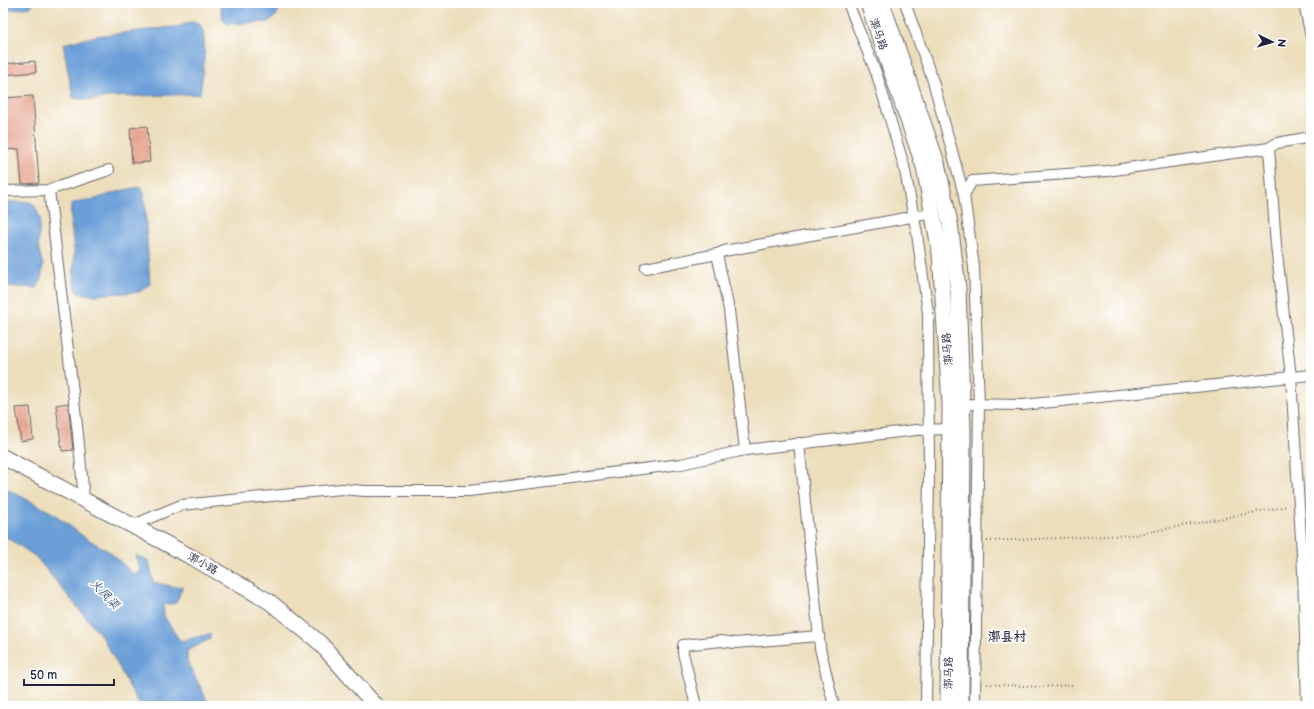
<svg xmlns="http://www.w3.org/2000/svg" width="1314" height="709" font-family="'Balsamiq Sans','LXGW WenKai TC',sans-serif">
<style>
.water{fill:#6a9fd7;stroke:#466089}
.building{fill:#e5a38d}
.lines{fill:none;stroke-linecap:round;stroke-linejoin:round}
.minor-casing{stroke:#696468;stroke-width:12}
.primary-casing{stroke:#696468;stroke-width:17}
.path{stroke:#696468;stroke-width:2;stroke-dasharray:1 3;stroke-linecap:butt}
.minor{stroke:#fff;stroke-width:10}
.primary{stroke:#fff;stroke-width:15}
.labels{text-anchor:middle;stroke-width:3.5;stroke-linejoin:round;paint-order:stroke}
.street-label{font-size:11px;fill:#22223b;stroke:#fff}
.water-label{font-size:12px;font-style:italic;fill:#425a81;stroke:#fff}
.quarter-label{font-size:13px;font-weight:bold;fill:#22223b;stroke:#fff}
</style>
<rect width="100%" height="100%" fill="#fff"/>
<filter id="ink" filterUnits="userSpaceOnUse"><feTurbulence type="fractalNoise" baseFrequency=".025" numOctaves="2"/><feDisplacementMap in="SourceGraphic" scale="8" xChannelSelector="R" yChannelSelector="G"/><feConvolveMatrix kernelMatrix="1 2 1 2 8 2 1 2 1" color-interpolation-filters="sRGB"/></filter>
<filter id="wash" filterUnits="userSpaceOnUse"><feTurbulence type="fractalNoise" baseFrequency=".012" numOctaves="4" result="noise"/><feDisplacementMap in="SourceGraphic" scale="16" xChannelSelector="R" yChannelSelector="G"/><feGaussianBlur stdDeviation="0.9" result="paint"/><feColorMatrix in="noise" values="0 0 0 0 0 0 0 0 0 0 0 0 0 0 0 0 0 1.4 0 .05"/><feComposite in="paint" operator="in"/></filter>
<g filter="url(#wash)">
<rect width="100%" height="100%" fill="#ecdebb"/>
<g class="water">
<path d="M3,3H34L31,7L3,11Z"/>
<path d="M220,3H282L276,16L269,22L227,24L223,19Z"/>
<path d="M189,22C193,22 198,21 200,25C209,38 202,78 200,94L108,97L91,100L73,98L63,44L96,36L181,26Z"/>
<path d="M141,187L144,193L150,285L139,292L94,295L78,293C71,281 75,263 74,249C72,234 70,221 71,205C79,199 86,201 95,199C111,194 124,189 141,187Z"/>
<path d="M3,202H30L35,206L40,218L38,246L43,265L41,281L37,288L3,286Z"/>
<path d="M3,487L53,513L84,537L110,552L133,574L141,573L136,555L149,561L153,582L174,587L183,586L176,603L163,605L164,616L180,641L210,634V639L187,651V661L210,706H140L103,638L35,556L3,535Z"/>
</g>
<g id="blocks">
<g class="building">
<path d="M35,61L36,72L3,75V64Z"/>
<path d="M33,96L39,183L22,184L19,149L3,150V98Z"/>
<path d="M147,126L150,162L132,163L130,128Z"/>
<path d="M68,403L73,450L62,451L56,405Z"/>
<path d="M30,407L33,439L21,441L16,408Z"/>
</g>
</g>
</g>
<g filter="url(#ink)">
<use href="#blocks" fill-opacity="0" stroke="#696468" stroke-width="1"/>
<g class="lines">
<defs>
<g id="minor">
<path d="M848,3L877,75L904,166L917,234L928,313L929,471L926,706"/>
<path d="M905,3L933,81L964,195L974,267L979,404L975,706"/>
<path d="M1304,3L1311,37"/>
<path d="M1269,148L1276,245L1291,377L1303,570L1307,706"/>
<path d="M49,190L78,434L84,499"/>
<path d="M3,191L49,190L109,170"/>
<path d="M964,195L972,181L1107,171L1269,148L1277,143L1311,137"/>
<path d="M717,254L729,310L745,450"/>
<path d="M646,268L717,254L724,251L933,213"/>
<path d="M957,404L1023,405L1311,375"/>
<path d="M799,443L820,648L834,706"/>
<path d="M133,525L181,505L342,489L364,491H469L681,464L745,450L916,430L950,429"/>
<path d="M696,706L683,653V645L721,641L735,643L819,636"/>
</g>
<g id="primary">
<path d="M868,3L924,167L940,253L950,404L948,706"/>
<path d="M882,3L937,163L950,223L958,288L963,430L961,706"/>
<path d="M3,457L195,559L270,602L320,643L376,706"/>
</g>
</defs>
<use href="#minor" class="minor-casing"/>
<use href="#primary" class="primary-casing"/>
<g class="path">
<path d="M987,541L1133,535L1288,506"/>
<path d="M987,684L1040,687L1073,685"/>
</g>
<use href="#minor" class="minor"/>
<use href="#primary" class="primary"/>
</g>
</g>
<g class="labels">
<g class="street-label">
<text transform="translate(879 34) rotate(71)" y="4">漷马路</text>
<text transform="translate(947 349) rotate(-94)" y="4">漷马路</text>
<text transform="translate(203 563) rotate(29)" y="4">漷小路</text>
<text transform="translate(948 673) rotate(-89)" y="4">漷马路</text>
</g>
<g class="water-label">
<text transform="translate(105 594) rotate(47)" y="4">火凤渠</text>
</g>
<g class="quarter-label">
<text x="1007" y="641">漷县村</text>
</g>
</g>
<rect width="1314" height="709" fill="none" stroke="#fff" stroke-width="16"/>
<g transform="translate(1272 42) rotate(95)" stroke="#ffffff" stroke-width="3" paint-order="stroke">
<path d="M0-3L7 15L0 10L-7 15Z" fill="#22223b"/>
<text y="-6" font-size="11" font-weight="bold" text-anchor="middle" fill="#22223b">N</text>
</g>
<path d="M24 679v6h90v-6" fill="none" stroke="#22223b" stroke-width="2"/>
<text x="30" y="679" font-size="12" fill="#22223b" stroke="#ffffff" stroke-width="3" paint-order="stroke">50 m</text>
</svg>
